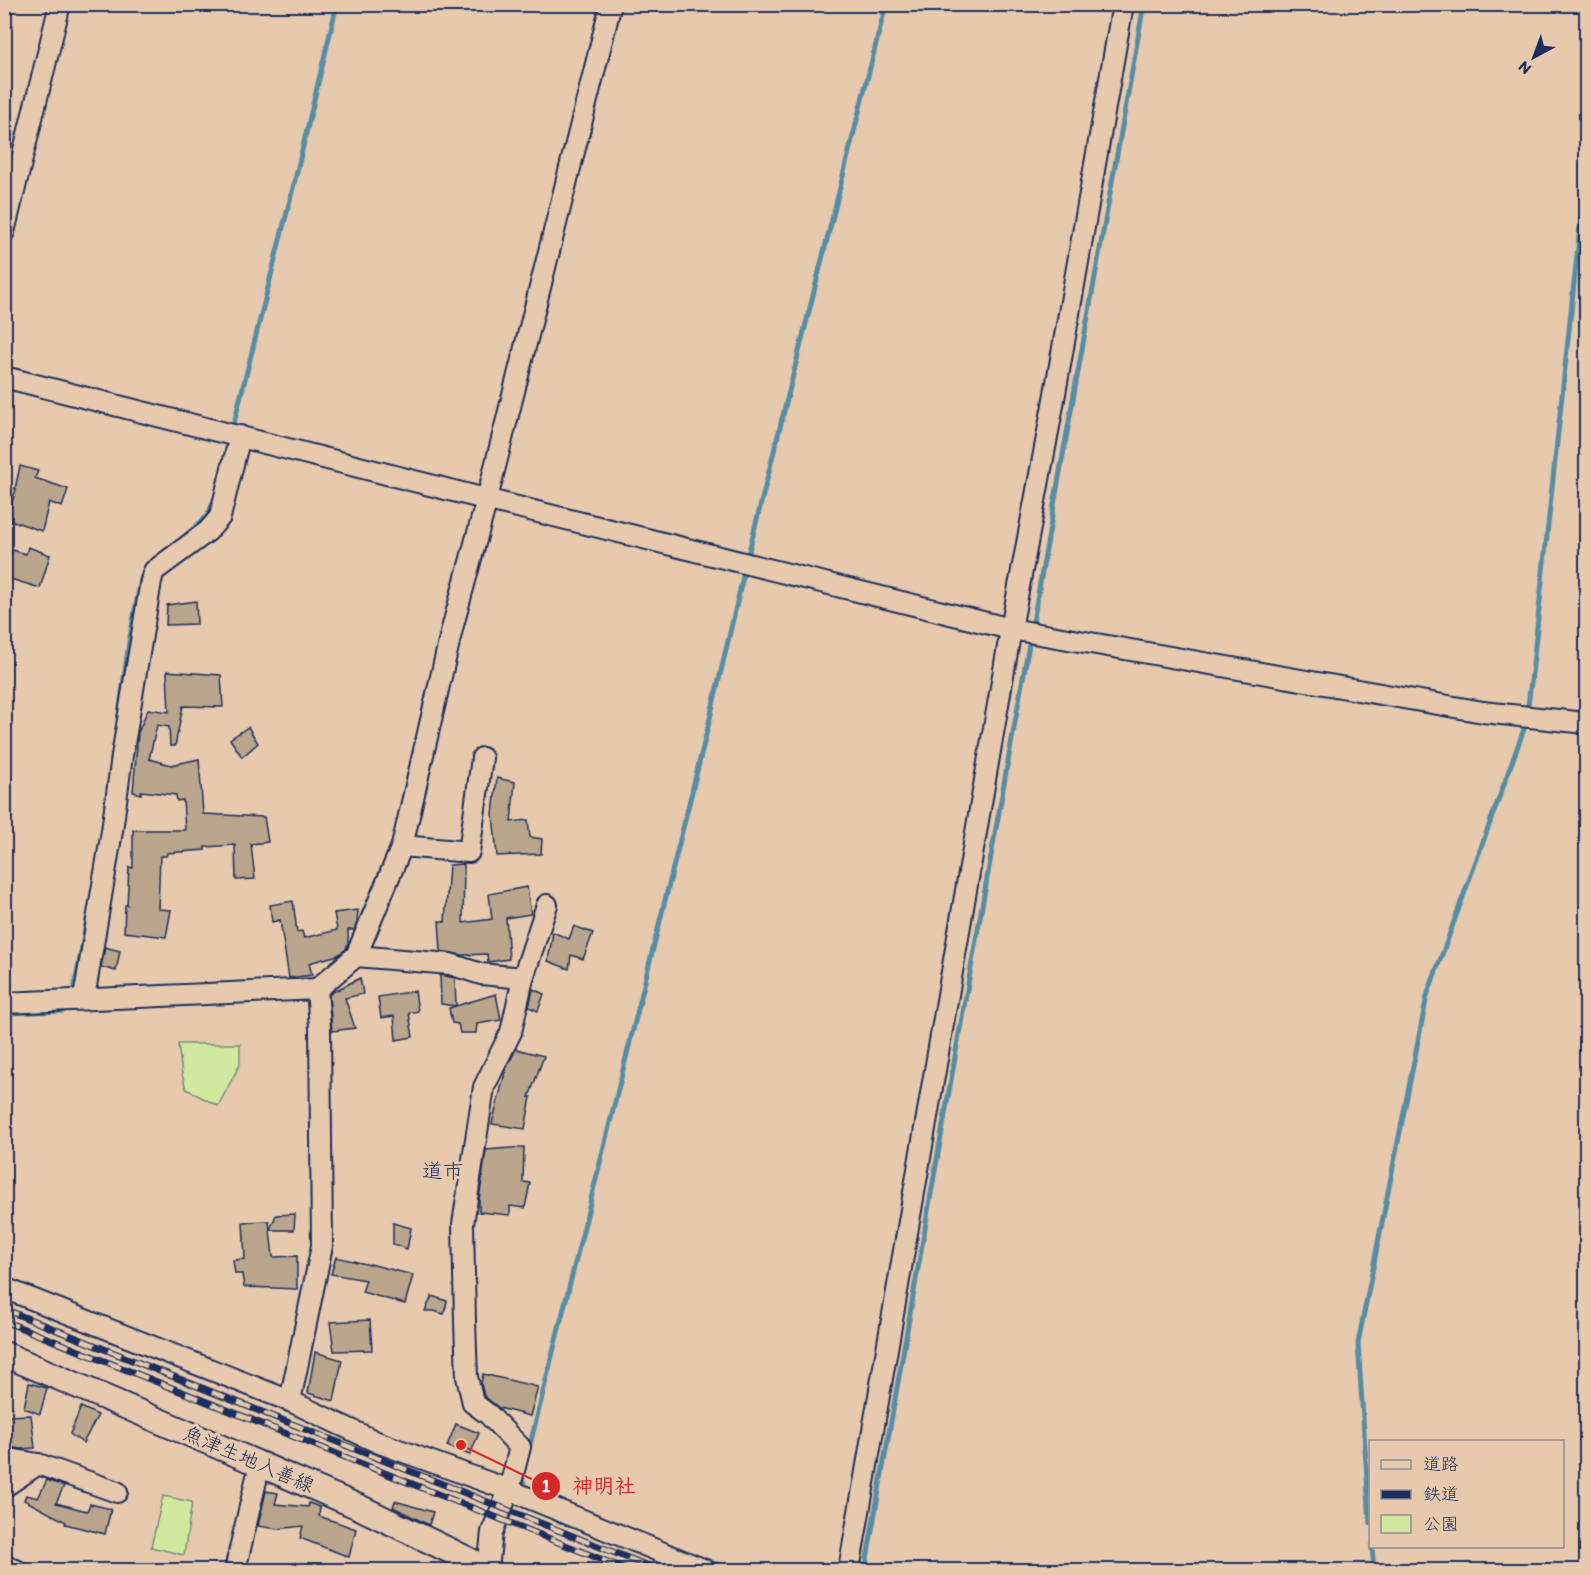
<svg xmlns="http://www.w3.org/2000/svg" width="1591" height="1575" font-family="Itim,'Klee One',sans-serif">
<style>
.green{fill:#d1e99f;stroke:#768c7e;stroke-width:1.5}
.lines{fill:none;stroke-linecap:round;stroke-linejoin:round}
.stream{stroke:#558da5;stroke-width:5}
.building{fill:#b9a68c;stroke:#1b2f5e;stroke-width:1.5}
.minor-casing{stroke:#1b2f5e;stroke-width:24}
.major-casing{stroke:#1b2f5e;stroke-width:28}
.minor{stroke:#e7caae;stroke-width:20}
.major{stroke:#e7caae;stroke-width:24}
.rail-casing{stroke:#1b2f5e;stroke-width:7}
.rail{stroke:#e7caae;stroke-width:4.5;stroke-dasharray:14;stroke-linecap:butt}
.labels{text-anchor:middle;stroke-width:6;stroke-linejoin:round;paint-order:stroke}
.street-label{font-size:20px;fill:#1b2f5e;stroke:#e7caae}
.neighbourhood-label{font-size:21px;fill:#1b2f5e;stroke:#e7caae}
.leader{fill:none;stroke:#d62828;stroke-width:2}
.callout-dot{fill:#d62828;stroke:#e7caae;stroke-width:2}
.mark-label{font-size:18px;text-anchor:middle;font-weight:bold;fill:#fff}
.callout-label{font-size:21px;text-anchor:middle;font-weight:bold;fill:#d62828;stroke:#e7caae;stroke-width:6;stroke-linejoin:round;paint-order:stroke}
</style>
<rect width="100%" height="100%" fill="#e7caae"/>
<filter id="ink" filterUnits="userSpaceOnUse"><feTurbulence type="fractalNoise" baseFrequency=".0167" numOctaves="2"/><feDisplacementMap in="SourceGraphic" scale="12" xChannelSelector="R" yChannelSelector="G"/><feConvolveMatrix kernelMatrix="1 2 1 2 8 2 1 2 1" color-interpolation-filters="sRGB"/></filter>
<g filter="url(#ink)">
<g class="green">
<path d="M178,1044H240V1064L218,1106L186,1089L182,1074Z"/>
<path d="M163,1496L192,1502L184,1555L151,1547Z"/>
</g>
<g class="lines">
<g class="stream">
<path d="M232,431L293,188L337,4"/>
<path d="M179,541L207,517L215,498"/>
<path d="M747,559L886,4"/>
<path d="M1527,713L1532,674L1586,172"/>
<path d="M119,715L129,642L141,579L145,571"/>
<path d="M73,996L87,919"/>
<path d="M4,1013L63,1011L69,1007"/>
<path d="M528,1453L707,731L745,568"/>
<path d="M523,1471L522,1476L524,1488L527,1489"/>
<path d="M1370,1523L1358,1343L1427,996L1524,729L1525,722"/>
<path d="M1372,1546L1374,1570"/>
<path d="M703,1559L732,1570"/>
<path d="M865,1570L958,1040L1144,4"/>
</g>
</g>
<g class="building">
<path d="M20,466L38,471L35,478L68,489L62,507L49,502L42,531L7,519L16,489H15Z"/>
<path d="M28,547L50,555L40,588L4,577L12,550L26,554Z"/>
<path d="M196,601L197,624L166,625L167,605Z"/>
<path d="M167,671L221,675L223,707L183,706L175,746H170L169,727L157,725L149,759L171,765L199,759L203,814L264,817L268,842L251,844L255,879L236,880L235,845L205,847V850L167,853L166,856H160L158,909L171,910L166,937L124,932L125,905H127L129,867L133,868V830H185L183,800L177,801L176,795L141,791V794L133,792L138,733L148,709L169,712Z"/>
<path d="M248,727L258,743L242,757L230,739Z"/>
<path d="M497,778L515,782L511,822L528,820L530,837L542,839L541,854L497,856L493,814Z"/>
<path d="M464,864L463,923L492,919L489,894L527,887L531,914L506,918L509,959L488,962L487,954L462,955L441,951L439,921L445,922L449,865Z"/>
<path d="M293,901L297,932L302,931L304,938L337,930L334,913L358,910L357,922L354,930H348V944L346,949L338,955L309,963L312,975L289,978L280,920L272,922L270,905Z"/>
<path d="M574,926L593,933L583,959L571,955L569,969L548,961L553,932L569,939Z"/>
<path d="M105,947L120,951L116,971L101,967Z"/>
<path d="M440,975L455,978L456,1006L441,1004Z"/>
<path d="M360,978L363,994L345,998L355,1028L332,1031L329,994Z"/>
<path d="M533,989L544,994L538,1011L529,1007Z"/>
<path d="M415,991L418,1011L409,1013L413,1037L396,1040L394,1016L381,1018L378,997Z"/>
<path d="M496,994L501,1020L477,1024L476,1033H460L458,1024L452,1023L449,1008Z"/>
<path d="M516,1049L544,1056L529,1097H531L525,1129L492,1124L506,1069Z"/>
<path d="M524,1147L523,1182L530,1183L525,1208L510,1206V1215L479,1212V1200L486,1150Z"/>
<path d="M295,1214L294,1230H270L276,1215Z"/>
<path d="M269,1221L273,1257L297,1256V1289L244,1287L242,1274H235L233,1260L245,1259L243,1222Z"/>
<path d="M393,1223L411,1228L407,1249L393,1244Z"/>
<path d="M336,1257L370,1265V1264L413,1275L405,1304L362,1292L366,1280L331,1274Z"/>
<path d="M432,1296L447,1301L444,1314L434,1311H425Z"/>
<path d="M370,1320L372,1350L334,1351L330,1322Z"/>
<path d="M315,1352L342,1360L334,1401L308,1393Z"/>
<path d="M483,1374L538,1387L530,1416L499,1408L484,1396L481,1384Z"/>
<path d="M29,1383L47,1388L40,1414L24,1408Z"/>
<path d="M81,1407L98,1415L83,1443L70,1434Z"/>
<path d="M31,1415L35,1448L20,1449L4,1446V1416Z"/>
<path d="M456,1424L479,1433L470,1455L447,1446Z"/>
<path d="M47,1480L64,1486L56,1503L87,1511L90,1504L111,1509L105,1534L65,1524L66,1522L24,1500L26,1495L38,1498Z"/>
<path d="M266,1491L278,1493L275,1504L308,1507L309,1503L320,1507L319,1516L356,1529L349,1557L300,1538L303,1526L277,1529L258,1526Z"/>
<path d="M395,1501L433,1512L429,1525L393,1507Z"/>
</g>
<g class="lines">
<defs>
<g id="minor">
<path d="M4,232L60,4"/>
<path d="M4,377L501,503L1011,629L1483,712L1586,723"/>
<path d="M402,846L469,852L482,758"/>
<path d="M356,956L450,964L481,974L523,978L511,1032L484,1087L463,1224L465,1322L467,1377L473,1403L488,1414L520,1447L509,1490L492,1532L488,1570"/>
<path d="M523,978L547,905"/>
<path d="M84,998L112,831L122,756L151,581L154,571L208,531L220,517L240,436"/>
<path d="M4,1003L317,989L356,956L402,846L452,629L487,499L611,4"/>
<path d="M4,1288L290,1401L377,1442L509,1490L705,1570"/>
<path d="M290,1401L322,1246L320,1028L317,989"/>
<path d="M4,1458L38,1464L4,1487"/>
<path d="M38,1464L117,1492"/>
<path d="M4,1566L16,1570"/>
<path d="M235,1570L260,1464"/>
<path d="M849,1570L1011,629L1053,405L1123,4"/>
</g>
<path id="major" d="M4,1354L359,1507L490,1570"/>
</defs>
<use href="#minor" class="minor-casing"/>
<use href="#major" class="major-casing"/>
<use href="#minor" class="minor"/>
<use href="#major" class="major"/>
<defs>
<g id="rail">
<path d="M4,1309L658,1570"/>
<path d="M4,1321L628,1570"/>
</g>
</defs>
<use href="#rail" class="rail-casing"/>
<use href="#rail" class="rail"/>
</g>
</g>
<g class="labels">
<g class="street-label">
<text transform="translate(249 1459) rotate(23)" y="7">魚津生地入善線</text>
</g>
<g class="neighbourhood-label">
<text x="443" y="1178">道市</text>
</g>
</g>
<path class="leader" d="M461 1445L546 1486"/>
<g class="callout-dot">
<circle cx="461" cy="1445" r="6"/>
<circle cx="546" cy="1486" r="15"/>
</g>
<g class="mark-label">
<text x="546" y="1492">1</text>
</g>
<g class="callout-label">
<text x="604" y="1493">神明社</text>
</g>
<rect width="1591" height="1575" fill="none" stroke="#e7caae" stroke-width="24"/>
<rect x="12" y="12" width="1567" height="1551" fill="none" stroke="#1b2f5e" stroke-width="2" filter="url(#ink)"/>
<rect x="1369" y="1440" width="195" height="108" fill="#e7caae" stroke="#958c8e" stroke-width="1.5"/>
<rect x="1381" y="1460" width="30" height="9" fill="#e7caae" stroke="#958c8e" stroke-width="1.5"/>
<text x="1423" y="1470" font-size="18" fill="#1b2f5e">道路</text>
<rect x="1381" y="1490" width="30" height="9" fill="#1b2f5e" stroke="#958c8e" stroke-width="1.5"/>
<text x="1423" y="1500" font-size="18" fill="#1b2f5e">鉄道</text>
<rect x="1381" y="1515" width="30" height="18" fill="#d1e99f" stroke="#958c8e" stroke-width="1.5"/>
<text x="1423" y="1530" font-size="18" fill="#1b2f5e">公園</text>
<g transform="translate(1534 57) rotate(221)" stroke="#e7caae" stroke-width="4.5" paint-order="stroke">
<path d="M0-4.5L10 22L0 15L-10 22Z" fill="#1b2f5e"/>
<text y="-9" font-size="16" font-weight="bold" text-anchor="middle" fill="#1b2f5e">N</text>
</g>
</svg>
